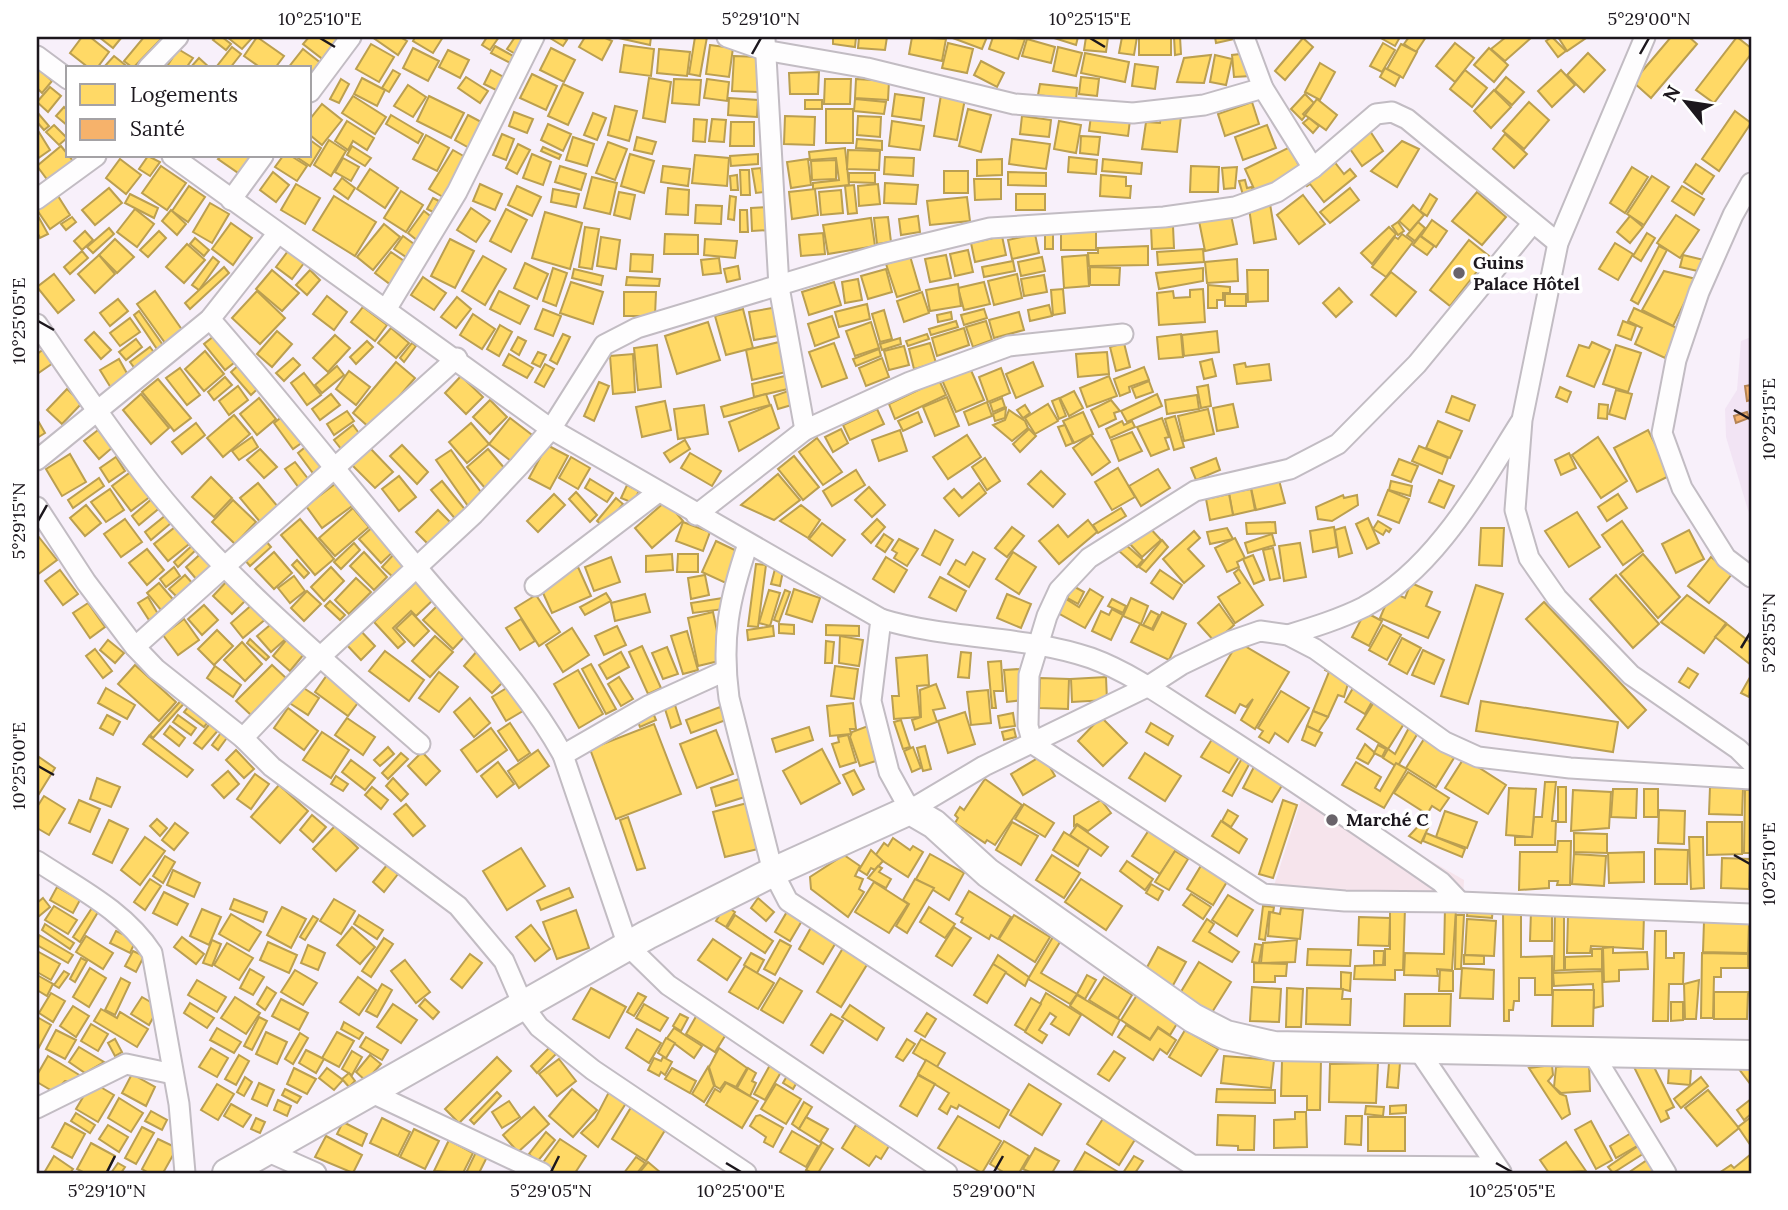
<svg xmlns="http://www.w3.org/2000/svg" width="1788" height="1210" font-family="Lora,serif">
<style>
.commercial{fill:#f6e4ec}
.built{fill:#f2e4f4}
.homes{fill:#ffd966;stroke:#bb9f50;stroke-width:2}
.health{fill:#f6b26b;stroke:#b58454;stroke-width:2}
.lines{fill:none;stroke-linecap:round;stroke-linejoin:round}
.street-casing{stroke:#c2bcc3;stroke-width:23}
.secondary-casing{stroke:#c2bcc3;stroke-width:32}
.street{stroke:#fefdfe;stroke-width:19}
.secondary{stroke:#fefdfe;stroke-width:28}
.ticks{fill:none;stroke:#1c171d;stroke-width:2.5}
.poi-dot{fill:#69636a;stroke:#fff;stroke-width:2.5}
.labels{text-anchor:middle;stroke-width:7;stroke-linejoin:round;paint-order:stroke}
.poi-label{font-size:18px;font-weight:bold;fill:#1c171d;stroke:#fff;text-anchor:start}
.neatline{fill:none;stroke:#1c171d;stroke-width:2.5}
.ticks-label{font-size:18px;text-anchor:middle;fill:#1c171d}
</style>
<rect width="100%" height="100%" fill="#f8f0fa"/>
<path class="commercial" d="M1308,778L1419,854L1464,880L1463,899L1272,892Z"/>
<path class="built" d="M1751,337V520L1726,437L1725,409L1737,390L1741,341Z"/>
<g class="homes">
<path d="M82,37H90L109,52L97,68H89L70,53Z"/>
<path d="M99,37H122L113,48Z"/>
<path d="M144,37L162,38L133,68L124,61Z"/>
<path d="M216,37H222L231,44L226,50L213,40Z"/>
<path d="M227,37H253L242,49Z"/>
<path d="M257,37L284,56L275,68H261L244,56Z"/>
<path d="M309,37H343L325,61L303,44Z"/>
<path d="M372,37H400L407,41L398,55Z"/>
<path d="M415,37H443L433,53L413,41Z"/>
<path d="M487,37H499L490,50L482,45Z"/>
<path d="M515,37H528L517,55L507,49Z"/>
<path d="M561,37L567,40L563,46L550,38Z"/>
<path d="M585,37H603L612,41L602,60L579,47Z"/>
<path d="M614,37H651L650,45Z"/>
<path d="M695,37H707L700,76L689,74Z"/>
<path d="M833,37H856L855,47L833,44Z"/>
<path d="M859,37H887L885,50L858,48Z"/>
<path d="M912,37L946,39L942,61L909,54Z"/>
<path d="M950,37H987L982,49Z"/>
<path d="M993,37L1025,39L1018,59L989,49Z"/>
<path d="M1051,37H1078L1076,45Z"/>
<path d="M1086,37H1108L1106,52L1084,50Z"/>
<path d="M1122,37H1137L1134,55L1119,53Z"/>
<rect x="1139" y="37" width="32" height="18"/>
<path d="M1174,37H1180L1181,54L1175,55Z"/>
<path d="M1215,37H1238L1239,38L1216,43Z"/>
<path d="M1379,37H1400L1395,46Z"/>
<path d="M1409,37H1426L1416,52L1404,44Z"/>
<path d="M1506,37H1532L1505,61L1491,49Z"/>
<path d="M1552,37L1566,51L1558,57L1546,41Z"/>
<path d="M1558,37H1585L1586,38L1567,51Z"/>
<path d="M1671,37H1689L1697,44L1651,98L1633,82Z"/>
<path d="M1737,37L1751,48V54L1714,103L1696,90Z"/>
<path d="M1303,38L1313,47L1285,80L1275,71Z"/>
<path d="M1027,39L1055,47L1051,63L1022,56Z"/>
<path d="M948,43L973,49L967,73L942,68Z"/>
<path d="M1383,43L1395,50L1382,72L1370,66Z"/>
<path d="M1455,43L1474,58L1455,82L1436,66Z"/>
<path d="M371,44L394,57L379,82L356,69Z"/>
<path d="M1401,44L1417,52L1403,78L1387,69Z"/>
<path d="M624,45L654,49L651,76L620,72Z"/>
<path d="M710,45L733,48L729,77L706,74Z"/>
<path d="M495,46L515,57L512,64L491,53Z"/>
<path d="M232,47L241,54L230,68H220L217,66Z"/>
<path d="M1058,47L1082,53L1076,76L1053,71Z"/>
<path d="M413,48L439,61L428,81L403,68Z"/>
<path d="M551,48L575,60L564,82L540,70Z"/>
<path d="M1489,48L1508,65L1494,82L1474,65Z"/>
<path d="M178,49L193,58L186,68H166Z"/>
<path d="M303,49L322,64L310,80V68H288Z"/>
<path d="M659,49L690,52L687,76L657,73Z"/>
<path d="M448,50L469,60L460,78L439,67Z"/>
<path d="M1085,53L1129,62L1125,82L1081,73Z"/>
<path d="M1249,53L1251,76L1234,77L1232,55Z"/>
<path d="M1588,53L1605,70L1584,92L1567,75Z"/>
<path d="M1211,55L1204,83L1177,82L1184,58Z"/>
<path d="M1215,55L1232,59L1226,85L1210,82Z"/>
<path d="M114,56L129,68H103Z"/>
<path d="M734,56L760,57L758,92L732,91Z"/>
<path d="M199,58L210,68H190Z"/>
<path d="M981,61L1004,73L997,87L974,75Z"/>
<path d="M1320,63L1335,72L1320,100L1305,92Z"/>
<path d="M1135,64L1158,67L1155,89L1132,86Z"/>
<path d="M37,67L52,81L42,93L37,88Z"/>
<path d="M1385,68L1400,76L1395,86L1380,77Z"/>
<path d="M393,70L400,74L389,92L382,88Z"/>
<path d="M491,70L507,79L500,92L484,84Z"/>
<path d="M1465,70L1487,88L1472,107L1450,89Z"/>
<path d="M1561,70L1575,85L1552,107L1538,91Z"/>
<path d="M819,72L818,94H790L789,73Z"/>
<path d="M532,74L557,86L546,110L520,98Z"/>
<path d="M466,77L488,91L480,103L458,88Z"/>
<path d="M1081,77L1099,79L1097,96L1079,94Z"/>
<path d="M1506,77L1524,92L1512,105L1495,90Z"/>
<path d="M362,78L385,90L377,106L354,94Z"/>
<path d="M649,78L671,82L665,122L643,118Z"/>
<path d="M341,79L349,84L339,103L330,99Z"/>
<path d="M674,79L701,80L699,105L672,103Z"/>
<path d="M707,79L729,82L727,101L704,98Z"/>
<path d="M825,79H851L850,104H824Z"/>
<path d="M856,79L889,81L888,100L855,98Z"/>
<path d="M563,84L583,93L568,125L548,116Z"/>
<path d="M1040,84L1077,88L1076,100L1038,95Z"/>
<path d="M408,85L426,97L413,117L394,106Z"/>
<path d="M50,87L61,96L48,112L37,102Z"/>
<path d="M1494,90L1511,107L1491,128L1474,111Z"/>
<path d="M895,94L924,98L921,120L892,116Z"/>
<path d="M1305,94L1314,103L1303,114L1305,116L1302,120L1291,109Z"/>
<path d="M941,95L965,99L957,140L934,136Z"/>
<path d="M353,96L386,117L375,134L342,113Z"/>
<path d="M429,96L464,113L451,138L417,121Z"/>
<path d="M729,98L758,100L757,117L728,115Z"/>
<path d="M855,99L886,102L884,114L854,111Z"/>
<path d="M1317,99L1337,115L1326,130L1305,115Z"/>
<rect x="805" y="100" width="17" height="9"/>
<path d="M1252,102L1259,124L1225,136L1218,114Z"/>
<path d="M1529,102L1549,120L1524,149L1503,131Z"/>
<path d="M322,104L342,120L322,145L310,135V119Z"/>
<path d="M615,106L637,111L629,141L608,135Z"/>
<path d="M64,107L68,111V126L56,116Z"/>
<rect x="826" y="109" width="27" height="34"/>
<path d="M968,109L991,115L981,152L959,146Z"/>
<path d="M1735,111L1751,123L1719,171L1702,159Z"/>
<path d="M37,112L49,126L44,130L37,122Z"/>
<path d="M514,112L533,119L527,133L509,126Z"/>
<path d="M593,113L606,118L597,140L584,135Z"/>
<path d="M1161,114L1181,116L1177,152L1142,149L1146,122L1160,123Z"/>
<path d="M391,115L423,134L418,143L386,124Z"/>
<path d="M468,115L485,124L471,149L455,140Z"/>
<path d="M785,116L815,117L814,145L784,144Z"/>
<path d="M858,116L881,117L880,137L857,135Z"/>
<path d="M1022,116L1051,120L1049,137L1020,134Z"/>
<path d="M1091,116L1130,120L1128,136L1089,131Z"/>
<path d="M1309,118L1319,126L1313,133L1303,123Z"/>
<path d="M694,119L707,120L705,142L693,141Z"/>
<path d="M712,119L726,120L724,142L709,141Z"/>
<path d="M347,121L374,138L367,150L353,141L348,150L335,141Z"/>
<path d="M892,121L924,126L920,150L889,146Z"/>
<path d="M1059,121L1081,125L1076,153L1054,149Z"/>
<path d="M731,122H754V146H730Z"/>
<path d="M548,124L571,134L563,151L541,140Z"/>
<path d="M54,125L67,138L59,145L46,132Z"/>
<path d="M1267,125L1276,148L1243,160L1235,137Z"/>
<path d="M37,129L50,150L37,159Z"/>
<path d="M1370,131L1383,151L1362,166L1348,146Z"/>
<path d="M502,134L514,139L506,160L493,155Z"/>
<path d="M1505,134L1527,154L1514,168L1493,149Z"/>
<path d="M426,135L449,148L437,171L413,159Z"/>
<path d="M1081,136L1100,137L1098,155L1080,153Z"/>
<path d="M573,137L594,144L587,166L566,160Z"/>
<path d="M637,137L656,142L652,154L634,150Z"/>
<path d="M857,139L882,141V150L856,148Z"/>
<path d="M1012,139L1050,144L1046,169L1009,164Z"/>
<path d="M310,140L321,148L310,166L295,156H310Z"/>
<path d="M329,140L346,151L331,176L314,165Z"/>
<path d="M1402,141L1419,149L1397,187L1371,171Z"/>
<path d="M608,142L627,149L615,180L596,173Z"/>
<path d="M518,144L530,150L517,174L506,168Z"/>
<path d="M61,146L74,162L49,182L37,166Z"/>
<path d="M352,146L371,158L365,166L347,155Z"/>
<path d="M543,147L561,155L559,159L541,151Z"/>
<path d="M1290,147L1301,170L1255,191L1245,169Z"/>
<path d="M845,148L849,185L813,189V183L839,180L836,158L810,160L809,152Z"/>
<path d="M453,150L467,158L443,197L429,189Z"/>
<path d="M848,150L880,151L879,170L847,169Z"/>
<path d="M532,154L551,162L543,185L523,178Z"/>
<path d="M630,154L654,161L644,193L621,186Z"/>
<path d="M758,154V164L731,166L730,156Z"/>
<path d="M695,155L729,158L727,186L692,183Z"/>
<path d="M148,156L160,162L150,176L139,169Z"/>
<path d="M221,156H250L256,160L244,177L218,159Z"/>
<path d="M283,156H291L307,166L297,181L275,167Z"/>
<path d="M885,157L914,158L913,176L884,174Z"/>
<path d="M1069,157L1097,160L1096,174L1068,172Z"/>
<path d="M343,158L359,167L351,181L335,172Z"/>
<path d="M120,159L141,175L126,194L106,178Z"/>
<path d="M808,159L811,185L791,188L787,162Z"/>
<path d="M1002,159V175L977,176V160Z"/>
<path d="M1103,159L1142,163L1141,174L1102,171Z"/>
<path d="M836,160V179L812,180L811,161Z"/>
<path d="M1333,160L1344,174L1350,169L1356,176L1324,202L1310,184L1307,186L1305,183Z"/>
<path d="M1696,164L1714,176L1702,194L1684,182Z"/>
<path d="M161,166L186,183L167,210L142,193Z"/>
<path d="M560,166L586,174L581,190L555,182Z"/>
<path d="M663,166L690,169L688,186L661,182Z"/>
<path d="M1191,166L1219,167L1218,192H1190Z"/>
<path d="M1237,167L1235,188L1224,189L1222,168Z"/>
<path d="M1632,167L1648,177L1625,213L1610,203Z"/>
<path d="M761,168L764,192L756,193L752,169Z"/>
<path d="M370,169L398,188L385,208L357,189Z"/>
<path d="M740,170H749L750,195H741Z"/>
<rect x="944" y="171" width="24" height="22"/>
<path d="M273,172L289,185L276,202L260,190Z"/>
<path d="M1008,172L1046,173V186L1008,185Z"/>
<path d="M849,173H875V183L849,182Z"/>
<path d="M737,175L738,190H731L730,176Z"/>
<path d="M1101,175L1126,177V186H1131L1130,198L1100,196Z"/>
<path d="M1652,176L1669,187L1644,225L1627,214Z"/>
<path d="M592,177L617,183L610,214L584,208Z"/>
<path d="M342,178L355,188L348,199L334,189Z"/>
<path d="M974,179H1001V199L975,200Z"/>
<path d="M1245,180L1247,188L1252,187L1253,193L1243,195L1239,181Z"/>
<path d="M885,183L918,185L916,204L884,203Z"/>
<path d="M296,184L320,198L305,224L281,210Z"/>
<path d="M480,184L502,194L495,210L473,201Z"/>
<path d="M878,184L880,204L859,206L858,186Z"/>
<path d="M854,185L857,213L848,214L845,186Z"/>
<path d="M189,186L205,197L188,222L172,211Z"/>
<path d="M517,186L541,197L532,216L508,205Z"/>
<path d="M1682,186L1704,199L1694,215L1672,201Z"/>
<path d="M109,188L122,203L95,225L82,210Z"/>
<path d="M668,188L689,190L688,215L666,214Z"/>
<path d="M1350,188L1359,200L1330,223L1320,212Z"/>
<path d="M553,189L579,194L576,207L551,202Z"/>
<path d="M815,189L818,215L792,219L789,192Z"/>
<path d="M841,190L843,213L821,215L819,192Z"/>
<path d="M401,191L423,205L406,232L384,218Z"/>
<path d="M619,192L635,195L630,219L614,215Z"/>
<path d="M1477,192L1506,217L1482,245L1452,221Z"/>
<path d="M130,194L158,208L154,218L125,203Z"/>
<rect x="1016" y="194" width="29" height="16"/>
<path d="M1430,194L1437,199L1427,216L1420,211Z"/>
<path d="M1303,195L1325,224L1299,244L1277,215Z"/>
<path d="M58,196L70,215L50,229L37,210Z"/>
<path d="M334,196L376,222L355,256L313,230Z"/>
<path d="M730,196L736,197L734,220L728,219Z"/>
<path d="M967,197L970,221L930,225L927,201Z"/>
<path d="M433,198L439,201L433,212L427,209Z"/>
<path d="M210,203L229,214L212,243L193,232Z"/>
<path d="M1270,204L1276,239L1254,243L1249,208Z"/>
<path d="M696,205L722,206L721,224L695,223Z"/>
<path d="M1413,205L1424,215L1410,231L1399,221Z"/>
<path d="M769,207L770,230L752,231L751,208Z"/>
<path d="M471,208L490,221L476,242L457,230Z"/>
<path d="M135,209L154,224L137,247L117,232Z"/>
<path d="M506,209L527,220L511,252L490,241Z"/>
<path d="M171,210L186,224L177,235L162,221Z"/>
<path d="M740,210H747L748,232H740Z"/>
<path d="M424,211L434,219L418,241L408,233Z"/>
<path d="M545,212L582,223L570,269L532,258Z"/>
<path d="M1231,215L1237,244L1205,251L1199,221Z"/>
<path d="M1676,215L1699,230L1680,258L1657,243Z"/>
<path d="M38,216L48,234L40,238L37,232Z"/>
<path d="M918,216L920,232L901,235L899,219Z"/>
<path d="M1630,216L1643,227L1630,243L1617,232Z"/>
<path d="M72,217L76,222L66,230L61,224Z"/>
<path d="M888,217L891,242L877,244L874,218Z"/>
<path d="M871,218L875,246L828,254L823,225Z"/>
<path d="M1432,220L1447,231L1436,247L1421,236Z"/>
<path d="M1398,222L1404,231L1398,235L1392,226Z"/>
<path d="M1418,222L1425,228L1415,241L1407,235Z"/>
<path d="M231,223L252,238L233,265L212,249Z"/>
<path d="M384,224L400,237L373,270L357,257Z"/>
<path d="M1173,226L1174,248L1152,249L1151,227Z"/>
<path d="M585,227L599,229L592,269L579,267Z"/>
<path d="M1389,227L1396,234L1372,264L1361,253Z"/>
<path d="M109,228L114,234L93,253L87,247Z"/>
<path d="M1096,229V250H1061V230Z"/>
<path d="M85,231L93,240L82,250L74,241Z"/>
<path d="M159,231L166,238L148,257L140,250Z"/>
<path d="M823,233L825,254L801,256L799,235Z"/>
<rect x="1045" y="233" width="8" height="16"/>
<path d="M1647,233L1655,238L1641,261L1633,256Z"/>
<path d="M665,234L698,235V254H664Z"/>
<path d="M1035,234L1039,253L1012,259L1008,240Z"/>
<path d="M1402,234L1413,242L1386,277L1372,267L1395,237L1398,239Z"/>
<path d="M403,236L414,244L406,257L394,249Z"/>
<path d="M1002,236L1006,255L975,262L971,243Z"/>
<path d="M1420,236L1434,246L1427,255L1413,245Z"/>
<path d="M601,237L620,240L616,269L597,266Z"/>
<path d="M195,238L209,250L204,256L190,244Z"/>
<path d="M115,239L134,257L117,273L99,255Z"/>
<path d="M450,239L474,251L455,288L431,276Z"/>
<path d="M705,239L737,241L735,258L704,255Z"/>
<path d="M1469,240L1489,256L1450,306L1430,290Z"/>
<path d="M1615,243L1633,254L1618,280L1599,269Z"/>
<path d="M187,244L205,260L184,283L166,267Z"/>
<path d="M1148,246V265L1089,266L1088,253H1098V248Z"/>
<path d="M1659,246L1667,250L1638,304L1631,300Z"/>
<path d="M1203,249L1204,262L1158,265L1157,252Z"/>
<path d="M968,250L973,272L955,276L950,254Z"/>
<path d="M82,251L88,258L70,274L64,267Z"/>
<path d="M288,251L304,263L292,279L276,267Z"/>
<path d="M391,252L407,263L391,285L375,273Z"/>
<path d="M631,254L653,255L652,272L630,271Z"/>
<path d="M99,255L115,274L95,293L78,274Z"/>
<path d="M946,255L951,278L930,282L925,259Z"/>
<path d="M1087,255L1089,286L1064,288L1062,257Z"/>
<path d="M1683,255L1704,260L1702,272L1680,267Z"/>
<path d="M483,256L506,269L485,305L462,291Z"/>
<path d="M910,256L920,290L897,297L886,264Z"/>
<path d="M213,257L219,262L199,290L192,285Z"/>
<path d="M1042,257L1045,271L1021,276L1018,262Z"/>
<path d="M719,258L721,273L703,275L701,260Z"/>
<path d="M1237,259L1238,281L1207,283L1205,262Z"/>
<path d="M1013,261L1015,271L984,277L982,267Z"/>
<path d="M525,263L548,274L537,299L514,288Z"/>
<path d="M738,266L740,279L727,282L724,269Z"/>
<path d="M224,267L229,273L190,309L185,303Z"/>
<path d="M1090,267L1120,268L1119,285H1090Z"/>
<path d="M553,268L567,273L556,306L543,301Z"/>
<path d="M1203,268V281L1159,289L1156,273Z"/>
<path d="M574,269L603,276L601,285L572,278Z"/>
<path d="M886,269L892,292L868,299L861,276Z"/>
<path d="M272,270L299,293L282,311L256,289Z"/>
<path d="M310,270L320,280L307,295L296,285Z"/>
<path d="M1247,270H1268V301L1248,302Z"/>
<path d="M1664,271L1696,279L1673,326L1642,310Z"/>
<path d="M1391,272L1416,292L1396,316L1371,295Z"/>
<path d="M54,274L74,300L58,313L37,287Z"/>
<path d="M1017,274L1022,298L994,305L988,281Z"/>
<path d="M1044,275L1047,292L1024,296L1021,279Z"/>
<path d="M423,277L446,293L434,310L411,295Z"/>
<path d="M627,277L660,279L659,286L626,285Z"/>
<path d="M858,279L862,300L845,303L842,282Z"/>
<path d="M571,282L603,292L593,324L560,313Z"/>
<path d="M834,282L841,305L809,315L802,292Z"/>
<path d="M984,282L990,304L964,310L958,288Z"/>
<path d="M958,284L961,306L930,311L926,290Z"/>
<path d="M1208,285L1230,287V293H1223V300H1217V308H1208Z"/>
<path d="M1339,288L1352,302L1336,317L1323,303Z"/>
<path d="M1063,289L1065,313L1053,315L1051,290Z"/>
<path d="M1203,289L1205,322L1159,325L1157,293L1173,291L1174,298L1190,297V290Z"/>
<path d="M155,291L185,334L168,347L137,304Z"/>
<path d="M257,291L285,318L260,344L232,318Z"/>
<path d="M499,291L529,306L520,324L490,309Z"/>
<path d="M624,292H656L655,316H624Z"/>
<path d="M922,292L929,313L904,322L897,301Z"/>
<rect x="1225" y="294" width="21" height="12"/>
<path d="M327,296L347,312L334,330L313,314Z"/>
<path d="M457,297L471,309L456,328L441,317Z"/>
<path d="M118,299L128,311L110,326L100,313Z"/>
<path d="M867,304L870,319L839,327L835,312Z"/>
<path d="M1049,305L1052,316L1030,321L1028,310Z"/>
<path d="M363,307L387,325L375,341L351,322Z"/>
<path d="M778,307L783,335L754,340L749,312Z"/>
<path d="M1634,308L1679,329L1665,358L1635,344L1642,328L1628,321Z"/>
<path d="M543,309L561,316L553,336L535,329Z"/>
<path d="M743,309L753,348L726,355L715,316Z"/>
<path d="M984,309L987,318L964,325L961,315Z"/>
<path d="M884,310L892,339L880,342L872,314Z"/>
<path d="M139,311L165,348L159,352L134,315Z"/>
<path d="M951,312L952,319L938,322L937,315Z"/>
<path d="M1019,312L1024,330L994,338L989,320Z"/>
<path d="M473,314L495,329L482,349L460,335Z"/>
<path d="M832,316L839,337L815,346L808,324Z"/>
<path d="M130,318L140,332L120,346L110,333Z"/>
<path d="M956,321L958,327L931,335L929,329Z"/>
<path d="M986,321L992,340L973,347L966,327Z"/>
<path d="M1623,321L1636,326L1631,340L1618,335Z"/>
<path d="M708,322L720,360L677,374L665,336Z"/>
<path d="M871,322L879,348L855,356L846,331Z"/>
<path d="M500,325L512,332L499,356L487,349Z"/>
<path d="M391,328L409,343L396,358L378,343Z"/>
<path d="M964,328L969,345L937,356L932,338Z"/>
<path d="M277,331L292,344L272,367L257,354Z"/>
<path d="M1217,331L1219,352L1184,356L1182,335Z"/>
<path d="M94,332L111,350L101,359L85,340Z"/>
<path d="M219,332L240,358L225,370L204,344Z"/>
<path d="M563,334L570,337L557,364L550,360Z"/>
<path d="M927,334L929,339L908,346L906,341Z"/>
<path d="M1181,334L1183,357L1159,359L1157,337Z"/>
<path d="M335,335L350,348L328,372L313,358Z"/>
<path d="M518,337L526,341L519,355L511,350Z"/>
<path d="M900,338L901,344L882,350L880,344Z"/>
<path d="M136,339L142,347L126,360L119,352Z"/>
<path d="M367,341L373,347L356,364L350,357Z"/>
<path d="M779,342L786,372L752,380L746,350Z"/>
<path d="M1592,342L1610,350L1594,387L1567,376L1579,345L1589,348Z"/>
<path d="M412,343L416,346L404,362L400,358Z"/>
<path d="M834,343L847,378L822,387L809,352Z"/>
<path d="M930,343L936,363L914,369L909,349Z"/>
<path d="M1124,343L1130,367L1116,371L1110,347Z"/>
<path d="M657,345L661,387L638,390L634,348Z"/>
<path d="M1616,345L1641,353L1628,392L1603,384Z"/>
<path d="M904,346L909,365L889,370L884,351Z"/>
<path d="M150,347L156,355L136,370L130,362Z"/>
<path d="M44,349L53,363L37,374V354Z"/>
<path d="M879,349L881,356L856,366L853,359Z"/>
<path d="M205,351L224,374L204,391L185,369Z"/>
<path d="M538,352L546,355L540,367L532,363Z"/>
<path d="M1107,352L1109,374L1078,377L1076,354Z"/>
<path d="M509,354L533,368L527,378L503,365Z"/>
<path d="M633,354L635,392L613,394L610,356Z"/>
<path d="M293,358L300,365L284,381L276,373Z"/>
<path d="M882,358L889,377L866,386L859,368Z"/>
<path d="M119,359L129,377L111,388L100,370Z"/>
<path d="M1212,359L1216,376L1204,379L1200,362Z"/>
<path d="M243,361L263,384L251,395L231,372Z"/>
<path d="M396,362L415,378L371,429L353,413Z"/>
<path d="M1033,362L1043,386L1016,398L1006,374Z"/>
<path d="M1245,363L1246,367L1269,364L1271,380L1237,384L1234,365Z"/>
<path d="M545,364L554,369L544,387L535,382Z"/>
<path d="M337,366L344,375L322,393L315,385Z"/>
<path d="M1144,367L1149,380L1129,387L1130,392L1120,396L1114,379Z"/>
<path d="M180,368L200,395L187,405L166,378Z"/>
<path d="M970,368L984,400L956,412L942,380Z"/>
<path d="M1001,368L1010,393L988,402L979,377Z"/>
<path d="M349,371L370,387L356,405L336,389Z"/>
<path d="M304,373L321,395L307,405L291,383Z"/>
<path d="M789,375L792,388L754,397L752,384Z"/>
<path d="M461,376L483,397L466,414L445,393Z"/>
<path d="M1109,376L1117,396L1087,407L1080,388Z"/>
<path d="M225,377L232,385L214,400L208,392Z"/>
<path d="M158,379L191,418L174,431L142,392Z"/>
<path d="M939,380L946,395L895,419L889,404Z"/>
<path d="M1149,381L1153,392L1136,398L1132,388Z"/>
<path d="M599,382L609,386L594,421L584,416Z"/>
<path d="M1208,385L1211,406L1201,408L1197,387Z"/>
<path d="M238,386L248,400L229,415L219,401Z"/>
<path d="M1560,387L1571,392L1567,402L1556,397Z"/>
<path d="M67,389L82,403L62,424L47,410Z"/>
<path d="M791,390L795,404L778,409L774,396Z"/>
<path d="M1616,390L1632,394L1625,419L1609,414Z"/>
<path d="M1074,391L1083,408L1069,416L1060,398Z"/>
<path d="M141,394L169,428L151,444L123,410Z"/>
<path d="M331,394L340,405L320,420L312,409Z"/>
<path d="M766,394L770,405L724,417L721,407Z"/>
<path d="M1157,394L1162,406L1127,422L1121,411Z"/>
<path d="M1197,395L1199,409L1167,414L1165,400Z"/>
<path d="M1452,396L1475,405L1469,421L1446,412Z"/>
<path d="M947,397L959,426L935,436L923,407Z"/>
<path d="M259,398L276,419L257,435L240,414Z"/>
<path d="M1002,398L1005,407L993,412L990,403Z"/>
<path d="M1059,398L1066,416L1059,419L1052,401Z"/>
<path d="M490,400L507,417L490,434L473,417Z"/>
<path d="M1111,400L1120,411L1114,413L1116,419L1099,427L1091,410Z"/>
<path d="M665,401L671,430L642,437L636,407Z"/>
<path d="M987,402L992,416L969,425L964,412Z"/>
<path d="M1048,404L1058,421L1035,434L1025,418Z"/>
<path d="M1233,404L1238,427L1217,431L1213,408Z"/>
<path d="M1599,404L1608,405L1607,419L1598,418Z"/>
<path d="M704,405L708,434L678,439L674,409Z"/>
<path d="M771,405L779,428L739,451L729,422Z"/>
<path d="M1025,405L1030,413L1023,418L1017,410Z"/>
<path d="M1006,408L1005,418L995,421L993,414Z"/>
<path d="M877,409L884,424L850,440L843,425Z"/>
<path d="M1208,409L1214,434L1184,441L1178,416Z"/>
<path d="M1009,410L1025,421L1028,428L1012,441L993,425L1005,420Z"/>
<path d="M347,411L354,421L334,435L327,424Z"/>
<path d="M288,412L307,439L293,449L274,423Z"/>
<path d="M918,412L922,422L903,431L898,421Z"/>
<path d="M1083,412L1093,434L1074,443L1063,421Z"/>
<path d="M234,415L250,434L223,457L207,438Z"/>
<path d="M1175,416L1184,447L1174,450L1165,419Z"/>
<path d="M510,418L536,438L516,465L489,444Z"/>
<path d="M1162,418L1169,437L1165,438L1169,449L1151,456L1137,427Z"/>
<path d="M37,419L45,433L37,438Z"/>
<path d="M1122,421L1124,425L1132,421L1135,427L1110,438L1106,429Z"/>
<path d="M1438,421L1462,431L1450,458L1426,448Z"/>
<path d="M196,423L205,435L182,454L172,442Z"/>
<path d="M471,423L489,444L467,463L449,442Z"/>
<path d="M353,425L361,436L342,450L334,440Z"/>
<path d="M1065,425L1073,443L1066,446L1058,427Z"/>
<path d="M841,429L848,443L833,452L825,437Z"/>
<path d="M1029,429L1036,436L1020,452L1013,444Z"/>
<path d="M98,430L113,447L99,459L84,441Z"/>
<path d="M900,430L907,451L879,461L872,440Z"/>
<path d="M1648,430L1671,475L1637,492L1614,448Z"/>
<path d="M1132,432L1142,451L1119,461L1111,440Z"/>
<path d="M967,435L981,457L948,479L933,457Z"/>
<path d="M1091,435L1110,462L1092,475L1073,448Z"/>
<path d="M252,437L258,447L239,460L232,451Z"/>
<path d="M1598,437L1627,481L1601,498L1572,455Z"/>
<path d="M817,438L842,472L823,485L799,452Z"/>
<path d="M685,440L690,449L670,462L664,453Z"/>
<path d="M309,444L326,468L315,476L298,453Z"/>
<path d="M402,445L428,472L417,484L390,456Z"/>
<path d="M547,445L568,456L550,489L529,478Z"/>
<path d="M1419,446L1448,458L1442,474L1412,461Z"/>
<path d="M370,448L393,472L375,488L352,465Z"/>
<path d="M260,449L277,467L264,478L247,460Z"/>
<path d="M488,449L506,470L485,488L467,467Z"/>
<path d="M451,450L483,495L468,506L436,460Z"/>
<path d="M690,453L721,471L712,486L681,468Z"/>
<path d="M1569,453L1576,468L1561,475L1555,460Z"/>
<path d="M70,454L86,482L62,496L46,469Z"/>
<path d="M794,456L819,487L803,500L778,469Z"/>
<path d="M116,457L125,471L109,482L100,468Z"/>
<path d="M571,457L590,468L578,489L559,478Z"/>
<path d="M985,458L1000,481L987,490L972,467Z"/>
<path d="M1216,458L1220,470L1196,480L1191,468Z"/>
<path d="M1399,459L1418,466L1411,482L1392,475Z"/>
<path d="M295,462L309,480L299,488L285,469Z"/>
<path d="M136,468L155,493L131,511L112,486Z"/>
<path d="M1118,468L1135,497L1112,510L1095,482Z"/>
<path d="M1158,469L1170,488L1141,506L1129,486Z"/>
<path d="M856,470L865,485L832,506L823,491Z"/>
<path d="M1041,471L1065,494L1053,507L1028,484Z"/>
<path d="M778,474L800,500L774,520L741,505Z"/>
<path d="M399,476L416,497L399,511L382,489Z"/>
<path d="M211,477L232,498L214,517L192,497Z"/>
<path d="M99,478L104,486L73,508L68,500Z"/>
<path d="M590,479L613,493L607,502L585,488Z"/>
<path d="M1279,480L1285,503L1256,510L1251,488Z"/>
<path d="M1439,480L1454,486L1444,508L1429,502Z"/>
<path d="M339,481L355,504L322,528L306,506Z"/>
<path d="M442,481L467,512L457,521L431,490Z"/>
<path d="M1391,481L1412,486L1410,496L1389,490Z"/>
<path d="M258,483L279,508L261,523L240,498Z"/>
<path d="M979,483L986,493L959,516L944,498L954,489L962,498Z"/>
<path d="M627,485L639,491L633,503L621,498Z"/>
<path d="M869,487L885,505L872,517L855,500Z"/>
<path d="M110,489L124,510L106,522L91,502Z"/>
<path d="M1251,489L1255,510L1233,515L1229,493Z"/>
<path d="M1388,490L1409,499L1399,523L1378,515Z"/>
<path d="M576,492L597,515L590,522L569,499Z"/>
<path d="M554,494L565,505L538,532L527,521Z"/>
<path d="M1229,494L1233,515L1210,520L1206,499Z"/>
<path d="M1618,494L1627,508L1607,521L1598,507Z"/>
<path d="M1343,495L1344,498L1357,495L1358,505L1332,521L1318,519L1316,507Z"/>
<path d="M154,497L162,506L139,525L132,516Z"/>
<path d="M616,498L623,504L604,527L597,521Z"/>
<path d="M233,500L256,522L235,544L212,522Z"/>
<path d="M666,501L683,521L652,548L635,528Z"/>
<path d="M86,505L101,523L85,536L70,518Z"/>
<path d="M801,505L820,520L808,538L780,521Z"/>
<path d="M353,508L369,527L335,556L319,538Z"/>
<path d="M1121,508L1126,516L1098,533L1093,525Z"/>
<path d="M438,510L451,523L429,545L416,532Z"/>
<path d="M171,511L177,518L151,540L145,532Z"/>
<path d="M1577,512L1600,547L1569,567L1545,531Z"/>
<path d="M1368,518L1379,543L1367,549L1356,524Z"/>
<path d="M125,519L142,542L121,557L104,534Z"/>
<path d="M300,519L334,559L315,575L281,535Z"/>
<path d="M877,519L885,527L871,543L862,534Z"/>
<path d="M1088,520L1097,532L1059,564L1039,541L1058,525L1068,537Z"/>
<path d="M1378,521L1391,529L1389,532L1386,530L1383,535L1373,529Z"/>
<path d="M1622,521L1643,551L1623,565L1602,535Z"/>
<path d="M683,522L710,532L703,551L676,541Z"/>
<path d="M1275,522L1276,533L1247,534L1246,523Z"/>
<path d="M180,523L194,540L168,561L154,544Z"/>
<path d="M822,523L845,540L832,556L809,539Z"/>
<path d="M375,525L396,549L381,563L359,539Z"/>
<path d="M1148,526L1161,540L1142,557L1129,543Z"/>
<path d="M1012,527L1024,536L1007,557L995,548Z"/>
<path d="M1334,527L1337,547L1313,552L1310,531Z"/>
<path d="M1345,527L1352,553L1339,557L1335,530Z"/>
<path d="M1227,528L1233,539L1210,544L1207,532Z"/>
<path d="M1481,528H1504L1502,566L1479,565Z"/>
<path d="M935,530L953,540L940,565L922,555Z"/>
<path d="M1689,530L1704,559L1676,573L1662,544Z"/>
<path d="M1194,531L1200,538L1188,549L1204,566L1184,583L1163,559Z"/>
<path d="M884,534L893,540L885,552L876,546Z"/>
<path d="M1272,534L1275,545L1248,553L1245,543Z"/>
<path d="M38,536L57,560L37,575V538Z"/>
<path d="M1235,538L1245,558L1237,562L1239,567L1227,572L1215,548Z"/>
<path d="M899,539L918,549L907,566L894,558L897,553L892,550Z"/>
<path d="M265,540L271,547L250,566L244,559Z"/>
<path d="M1162,540L1168,547L1146,572L1139,567Z"/>
<path d="M716,541L741,553L728,584L702,572Z"/>
<path d="M195,543L199,547L178,567L174,562Z"/>
<path d="M354,543L360,550L341,569L334,562Z"/>
<path d="M1300,543L1306,577L1284,581L1279,546Z"/>
<path d="M1125,544L1143,560L1137,567L1119,551Z"/>
<path d="M1273,548L1280,578L1270,580L1263,550Z"/>
<path d="M147,549L164,570L147,585L129,563Z"/>
<path d="M206,549L218,562L197,580L186,567Z"/>
<path d="M274,552L292,573L274,589L255,569Z"/>
<path d="M364,552L387,577L374,590L350,566Z"/>
<path d="M973,552L985,559L969,587L948,574L956,560L965,565Z"/>
<path d="M1013,552L1036,567L1019,594L996,579Z"/>
<path d="M395,553L407,564L394,578L382,567Z"/>
<path d="M672,554L673,570L646,572V556Z"/>
<path d="M678,554H698V572H677Z"/>
<path d="M1643,554L1680,597L1658,618L1620,574Z"/>
<path d="M1253,555L1264,580L1254,584L1243,559Z"/>
<path d="M611,557L620,582L594,591L585,567Z"/>
<path d="M886,557L907,570L894,592L873,579Z"/>
<path d="M1711,557L1732,574L1709,603L1688,586Z"/>
<path d="M297,560L309,573L304,578L292,565Z"/>
<path d="M756,564L766,565L758,627L748,626Z"/>
<path d="M174,567L180,576L166,587L160,579Z"/>
<path d="M331,567L344,581L324,601L311,587Z"/>
<path d="M578,567L591,596L552,613L539,584Z"/>
<path d="M775,569L783,571L780,586L771,584Z"/>
<path d="M1239,569L1263,605L1235,623L1218,597L1240,583L1234,573Z"/>
<path d="M60,570L78,594L63,605L45,581Z"/>
<path d="M1160,570L1182,585L1173,599L1151,583Z"/>
<path d="M185,575L194,585L179,599L169,589Z"/>
<path d="M705,575L709,595L691,599L688,578Z"/>
<path d="M1616,575L1659,624L1633,648L1590,599Z"/>
<path d="M294,576L305,591L290,603L278,588Z"/>
<path d="M940,577L966,591L956,611L929,597Z"/>
<path d="M356,578L371,592L349,614L335,600Z"/>
<path d="M227,581L246,600L232,614L213,596Z"/>
<path d="M417,581L434,599L416,616L411,611L393,628L405,642L398,648L374,622Z"/>
<path d="M159,583L177,604L165,615L147,593Z"/>
<path d="M1411,583L1432,592L1426,606L1440,612L1428,638L1380,618L1391,592L1405,598Z"/>
<path d="M1476,585L1503,594L1468,704L1441,696Z"/>
<path d="M1073,586L1084,592L1078,604L1067,598Z"/>
<path d="M794,589L820,598L812,622L786,614Z"/>
<path d="M1090,589L1103,597L1085,628L1058,613L1066,599L1079,607Z"/>
<path d="M769,590L780,593L770,626L759,623Z"/>
<path d="M785,590L790,592L779,622L774,620Z"/>
<path d="M307,591L321,604L304,621L291,608Z"/>
<path d="M606,593L611,601L585,615L580,607Z"/>
<path d="M645,594L650,612L615,621L611,603Z"/>
<path d="M1007,594L1031,604L1021,628L997,618Z"/>
<path d="M536,595L560,632L539,646L515,608Z"/>
<path d="M1687,595L1726,623L1704,653L1661,622Z"/>
<path d="M148,597L158,614L149,620L138,603Z"/>
<path d="M723,598L724,609L693,613L691,603Z"/>
<path d="M1131,598L1148,606L1141,624L1123,616Z"/>
<path d="M1112,599L1126,606L1123,613L1108,606Z"/>
<path d="M330,601L345,615L340,620L325,606Z"/>
<path d="M1544,602L1646,710L1628,728L1526,619Z"/>
<path d="M88,603L105,627L90,638L73,613Z"/>
<path d="M254,603L267,618L243,638L231,623Z"/>
<path d="M1219,604L1234,625L1215,642L1198,623Z"/>
<path d="M204,605L218,620L202,635L188,619Z"/>
<path d="M437,606L467,634L453,649L423,620Z"/>
<path d="M1112,609L1123,615L1111,640L1092,631L1101,611L1109,615Z"/>
<path d="M1151,611L1159,615L1152,629L1143,625Z"/>
<path d="M713,612L723,660L698,666L688,618Z"/>
<path d="M1162,612L1186,624L1169,660L1131,642L1140,624L1153,630Z"/>
<path d="M1365,612L1382,621L1369,646L1352,637Z"/>
<path d="M412,613L429,631L414,646L396,628Z"/>
<path d="M184,619L199,640L178,655L163,635Z"/>
<path d="M521,619L535,641L520,650L506,628Z"/>
<path d="M276,620L289,636L271,652L257,636Z"/>
<path d="M779,624L794,625V634L779,633Z"/>
<path d="M1727,624L1751,643V665L1715,637Z"/>
<path d="M826,625L859,626V636L826,635Z"/>
<path d="M1383,625L1401,635L1387,660L1369,650Z"/>
<path d="M617,626L626,645L604,655L595,636Z"/>
<path d="M773,626L774,636L748,640L747,630Z"/>
<path d="M572,628L589,655L563,672L546,645Z"/>
<path d="M359,629L375,646L361,660L345,643Z"/>
<path d="M217,630L233,646L214,665L198,649Z"/>
<path d="M687,631L698,670L683,674L671,636Z"/>
<path d="M435,636L453,652L430,677L412,661Z"/>
<path d="M840,636L863,640L859,666L839,663Z"/>
<path d="M1402,638L1421,648L1407,674L1389,664Z"/>
<path d="M250,639L269,657L266,660L247,643Z"/>
<path d="M287,639L304,654L290,671L273,656Z"/>
<path d="M108,640L124,653L115,663L100,650Z"/>
<path d="M826,641L834,642L832,663H825Z"/>
<path d="M242,642L262,664L245,681L224,660Z"/>
<path d="M1238,642L1289,672L1255,729L1241,720L1253,699L1246,707L1240,704L1235,713L1206,696Z"/>
<path d="M642,646L661,688L648,694L629,652Z"/>
<path d="M667,647L678,674L663,679L652,653Z"/>
<path d="M95,649L112,671L103,678L86,656Z"/>
<path d="M478,650L507,678L492,693L464,666Z"/>
<path d="M1423,650L1444,660L1434,684L1412,675Z"/>
<path d="M385,651L424,680L409,701L369,671Z"/>
<path d="M621,652L629,667L607,679L599,665Z"/>
<path d="M961,652L971,653L969,678L958,677Z"/>
<path d="M927,655L929,685L917,686L920,717L894,719L892,696H899L896,658Z"/>
<path d="M1001,661L1003,691H994L996,708H992L988,662Z"/>
<path d="M1328,661L1350,677L1344,697L1338,695L1328,717L1313,711L1329,672L1325,670Z"/>
<path d="M591,664L616,709L606,714L582,669Z"/>
<path d="M135,665L176,702L159,721L118,684Z"/>
<path d="M272,665L286,678L251,715L236,701Z"/>
<path d="M215,666L241,685L233,697L207,678Z"/>
<path d="M835,666L858,669L854,699L831,696Z"/>
<path d="M1688,668L1698,674L1689,688L1679,682Z"/>
<path d="M1020,669L1023,700L1007,702L1004,670Z"/>
<path d="M578,670L603,714L579,728L554,684Z"/>
<path d="M439,672L458,687L439,712L419,698Z"/>
<path d="M327,675L360,700L348,716L315,692Z"/>
<path d="M619,677L633,699L621,706L608,684Z"/>
<path d="M1106,677L1107,700L1072,702L1071,679Z"/>
<path d="M1040,678L1069,679L1068,709L1039,708Z"/>
<path d="M1749,679L1751,681L1749,697L1741,693Z"/>
<path d="M1357,681L1377,693L1365,714L1345,702Z"/>
<path d="M513,684L528,708L506,721L492,697Z"/>
<path d="M936,684L945,708L933,710L937,722L915,730L912,720L921,717L920,690Z"/>
<path d="M299,685L319,698L308,715L288,702Z"/>
<path d="M106,688L135,705L127,719L98,703Z"/>
<path d="M988,690L991,723L971,725L967,692Z"/>
<path d="M1281,691L1309,708L1288,742L1275,733L1269,743L1259,737L1263,731L1258,728Z"/>
<path d="M185,696L188,699L153,738L150,735Z"/>
<path d="M470,698L490,723L474,737L454,712Z"/>
<path d="M193,701L213,716L204,727L184,712Z"/>
<path d="M1481,701L1618,722L1613,752L1476,731Z"/>
<path d="M1374,702L1405,722L1388,749L1357,729Z"/>
<path d="M853,703L856,729H850L851,734L830,736L827,706Z"/>
<path d="M675,705L681,724L671,728L665,709Z"/>
<path d="M720,707L726,720L691,733L686,720Z"/>
<path d="M288,708L318,731L304,750L274,728Z"/>
<path d="M651,708L656,720L640,727L635,715Z"/>
<path d="M1313,711L1328,717L1318,732L1307,726Z"/>
<path d="M965,712L975,744L948,753L938,721Z"/>
<path d="M1013,713L1015,726L1000,728L998,716Z"/>
<path d="M107,715L120,722L113,735L100,728Z"/>
<path d="M178,715L196,728L191,735L173,722Z"/>
<path d="M1101,717L1127,743L1103,766L1078,741Z"/>
<path d="M347,718L375,737L363,755L335,735Z"/>
<path d="M901,720L910,747L903,749L894,722Z"/>
<path d="M212,721L220,728L202,749L194,743Z"/>
<path d="M1412,722L1421,728L1399,764L1394,765L1383,758L1388,749L1395,754Z"/>
<path d="M510,723L530,753L518,761L498,731Z"/>
<path d="M1151,723L1173,736L1168,745L1146,732Z"/>
<path d="M654,724L681,794L616,819L590,749Z"/>
<path d="M170,726L185,738L179,746L164,734Z"/>
<path d="M868,726L879,760L860,766L850,737L852,732Z"/>
<path d="M1307,726L1322,733L1315,746L1302,740Z"/>
<path d="M809,727L813,740L776,752L772,739Z"/>
<path d="M491,728L507,750L477,772L461,750Z"/>
<path d="M1014,729L1016,737L1004,740L1002,732Z"/>
<path d="M223,730L229,735L218,750L212,745Z"/>
<path d="M716,730L733,774L697,788L680,744Z"/>
<path d="M322,732L349,750L331,778L303,760Z"/>
<path d="M848,735L856,762L840,767L832,744L839,742L838,737Z"/>
<path d="M149,736L193,770L187,777L143,744Z"/>
<path d="M1214,736L1242,752L1229,773L1201,757Z"/>
<path d="M1424,739L1454,758L1436,787L1406,768Z"/>
<path d="M1365,744L1375,753L1368,764L1357,758Z"/>
<path d="M1378,745L1386,749L1382,757L1374,753Z"/>
<path d="M925,746L931,769L923,771L917,748Z"/>
<path d="M388,747L394,754L380,766L374,760Z"/>
<path d="M913,747L921,768L912,772L904,751Z"/>
<path d="M822,749L840,783L801,804L783,771Z"/>
<path d="M236,750L254,769L244,778L226,760Z"/>
<path d="M538,750L549,766L519,788L508,771Z"/>
<path d="M422,752L440,771L426,785L408,766Z"/>
<path d="M401,753L408,759L388,779L382,773Z"/>
<path d="M1145,753L1181,776L1165,801L1129,778Z"/>
<path d="M1043,755L1055,776L1023,795L1011,774Z"/>
<path d="M1244,755L1252,759L1232,796L1223,791Z"/>
<path d="M39,757L55,768L37,797V761Z"/>
<path d="M1464,758L1506,785L1488,814L1445,788Z"/>
<path d="M351,760L375,778L365,790L342,772Z"/>
<path d="M498,762L514,784L497,797L481,776Z"/>
<path d="M1356,762L1381,777L1375,788L1380,791L1396,763L1407,769L1384,808L1342,785Z"/>
<path d="M1256,763L1286,779L1272,802L1243,788Z"/>
<path d="M854,770L864,789L853,795L843,775Z"/>
<path d="M228,771L239,784L224,798L212,785Z"/>
<path d="M1408,772L1449,798L1440,811L1432,806L1427,814L1394,793Z"/>
<path d="M255,774L269,784L251,809L237,799Z"/>
<path d="M336,776L348,784L343,791L331,784Z"/>
<path d="M97,778L120,787L111,807L90,799Z"/>
<path d="M393,778L408,794L401,801L386,786Z"/>
<path d="M742,778L748,796L716,806L711,788Z"/>
<path d="M985,779L1022,805L995,845L987,840L985,843L955,823L958,818L955,815L960,807L964,810Z"/>
<path d="M1545,782H1556L1552,821H1556L1555,845H1515V837H1532L1534,817H1542Z"/>
<path d="M279,785L308,811L280,843L251,817Z"/>
<path d="M372,787L388,800L381,809L365,795Z"/>
<rect x="1558" y="787" width="8" height="35"/>
<path d="M1710,787L1743,788L1742,815L1709,814Z"/>
<path d="M1509,788L1536,789L1532,837L1506,835Z"/>
<path d="M1613,789H1637L1636,818L1611,817Z"/>
<rect x="1644" y="789" width="14" height="28"/>
<path d="M1573,790L1611,792L1609,828L1571,831Z"/>
<path d="M1745,790H1751V853H1744Z"/>
<path d="M44,796L65,809L49,835L37,828V807Z"/>
<path d="M79,800L100,809L90,832L69,823Z"/>
<path d="M1101,800L1111,813L1088,831L1077,824L1074,826V816Z"/>
<path d="M1283,800L1297,805L1273,878L1259,874Z"/>
<path d="M751,802L762,848L725,857L713,812Z"/>
<path d="M406,804L425,826L413,836L394,814Z"/>
<path d="M1024,804L1054,823L1045,837L1015,819Z"/>
<path d="M1228,810L1238,816L1231,827L1222,821Z"/>
<path d="M1659,810L1685,811L1684,844L1658,843Z"/>
<path d="M1445,811L1477,822L1467,848L1436,837Z"/>
<path d="M312,815L326,827L313,842L300,830Z"/>
<path d="M628,817L645,868L637,870L620,820Z"/>
<path d="M157,819L167,828L160,836L150,826Z"/>
<path d="M109,820L128,829L112,863L93,854Z"/>
<path d="M1221,821L1247,839L1239,853L1212,836Z"/>
<path d="M1012,822L1038,836L1021,865L996,850Z"/>
<path d="M1422,822L1429,826L1421,843L1409,836Z"/>
<path d="M1707,822H1742V854L1707,855Z"/>
<path d="M175,823L188,833L174,850L162,840Z"/>
<path d="M1077,825L1108,847L1101,856L1070,835Z"/>
<path d="M335,826L358,848L336,871L313,849Z"/>
<path d="M1149,830L1177,848L1160,874L1132,856Z"/>
<path d="M1064,832L1089,848L1078,866L1053,850Z"/>
<path d="M1426,833L1465,849L1462,857L1423,841Z"/>
<path d="M1574,833L1607,834V853L1574,852Z"/>
<path d="M145,837L165,851L140,885L121,870Z"/>
<path d="M1689,837H1703L1704,888L1691,889Z"/>
<path d="M893,838L910,850L913,846L923,852L908,877L875,856L884,843L888,846Z"/>
<path d="M1558,841H1571L1570,885H1557L1558,881H1549V888L1519,890L1520,852H1557Z"/>
<path d="M521,848L545,886L507,910L483,871Z"/>
<path d="M1655,849L1688,850L1687,884H1655Z"/>
<path d="M871,850L883,861L875,870L871,868L867,875L859,870Z"/>
<path d="M1175,851L1188,859L1169,890L1155,882Z"/>
<path d="M1644,852V882L1609,883L1608,853Z"/>
<path d="M930,854L964,873L949,900L916,879Z"/>
<path d="M1574,854L1606,856L1604,886L1572,884Z"/>
<path d="M844,855L860,866L855,876L863,879L859,889L864,892L848,917L811,889L810,877Z"/>
<path d="M1052,855L1080,873L1064,898L1036,880Z"/>
<path d="M165,856L175,862L163,883L153,876Z"/>
<path d="M1722,858L1750,859L1749,889L1721,888Z"/>
<path d="M1127,861L1153,879L1145,890L1120,871Z"/>
<path d="M1202,864L1228,880L1213,905L1187,889Z"/>
<path d="M387,865L398,874L384,892L373,882Z"/>
<path d="M878,866L882,868L879,872L891,879L886,888L868,878Z"/>
<path d="M173,870L200,883L194,897L167,885Z"/>
<path d="M150,879L161,886L145,910L134,902Z"/>
<path d="M915,879L934,888L907,933L896,926L909,904L903,900Z"/>
<path d="M1081,879L1122,906L1106,930L1065,902Z"/>
<path d="M874,882L908,904L889,933L855,912Z"/>
<path d="M1151,884L1163,891L1158,900L1146,893Z"/>
<path d="M57,887L80,900L73,913L50,900Z"/>
<path d="M569,888L573,897L541,910L537,901Z"/>
<path d="M969,891L1011,917L998,939L991,935L989,939L961,922L963,918L956,914Z"/>
<path d="M164,892L188,904L177,925L153,913Z"/>
<path d="M1191,894L1211,907L1203,919L1183,905Z"/>
<path d="M1228,895L1253,910L1237,936L1212,920Z"/>
<path d="M43,898L50,907L38,917L37,903Z"/>
<path d="M758,898L774,912L766,921L751,908Z"/>
<path d="M234,899L267,912L263,922L230,909Z"/>
<path d="M334,899L355,911L341,934L320,921Z"/>
<path d="M1468,905L1493,907L1492,918L1467,916Z"/>
<path d="M54,906L77,920L68,934L45,920Z"/>
<path d="M725,906L735,912L726,927L716,921Z"/>
<path d="M1263,906L1274,907L1273,913L1269,912L1265,940L1259,939Z"/>
<path d="M282,907L306,919L291,948L267,935Z"/>
<path d="M929,907L955,924L945,938L920,922Z"/>
<path d="M1390,907L1405,908L1403,970H1395V980L1354,979L1355,966L1385,965V949H1390Z"/>
<path d="M1445,907L1456,909L1452,970L1437,969L1438,976L1404,975L1405,953L1444,954Z"/>
<path d="M92,908L98,912L80,942L73,937Z"/>
<path d="M1281,908L1303,910L1300,939L1268,936L1270,912L1280,914Z"/>
<path d="M1555,908H1564V970L1554,971Z"/>
<path d="M202,909L221,917L209,945L190,936Z"/>
<path d="M576,910L589,948L557,959L543,922Z"/>
<path d="M788,910L803,919L790,941L775,932Z"/>
<path d="M1503,910H1521V957L1552,956V995H1535V978H1519V1001H1514L1513,1010H1509V1021H1504Z"/>
<path d="M1531,911L1552,912V941H1530Z"/>
<path d="M231,914L261,932L249,951L219,934Z"/>
<path d="M359,915L383,930L377,939L354,924Z"/>
<path d="M735,915L773,941L765,953L727,928Z"/>
<path d="M1014,915L1050,937L1035,962L999,939Z"/>
<path d="M1456,915H1464L1461,969H1455Z"/>
<path d="M1568,915H1644L1643,949L1591,946L1590,953H1567Z"/>
<path d="M313,916L318,919L305,940L300,937Z"/>
<path d="M1359,917L1390,918L1389,946L1358,945Z"/>
<path d="M1207,919L1214,924L1209,932L1239,952L1232,962L1193,941Z"/>
<path d="M1467,919L1496,921L1494,956L1465,955Z"/>
<path d="M1704,921L1749,922L1748,953L1703,952Z"/>
<path d="M45,924L74,943L70,949L42,930Z"/>
<path d="M813,924L838,939L823,964L799,949Z"/>
<path d="M531,925L550,949L535,961L516,937Z"/>
<path d="M352,927L375,947L360,964L337,945Z"/>
<path d="M954,927L971,938L952,966L936,956Z"/>
<path d="M116,931L136,940L130,953L110,943Z"/>
<path d="M1655,931H1666V958H1674V953H1684L1683,984H1669L1668,1021H1653Z"/>
<path d="M39,935L73,955L68,963L37,945Z"/>
<path d="M86,936L113,953L103,969L76,952Z"/>
<path d="M182,937L204,954L196,964L174,947Z"/>
<path d="M1053,937L1060,942L1041,973L1077,994L1070,1004L1028,979Z"/>
<path d="M384,938L393,944L371,977L362,971Z"/>
<path d="M713,939L741,958L727,980L698,960Z"/>
<path d="M212,940L221,944L212,966L203,963Z"/>
<path d="M780,940L791,946L775,975L764,969Z"/>
<path d="M1297,940L1295,962L1261,963L1263,943Z"/>
<path d="M268,942L297,955L289,973L260,960Z"/>
<path d="M227,943L253,958L239,980L214,965Z"/>
<path d="M1255,944L1262,945L1259,963L1252,962Z"/>
<path d="M308,945L325,953L318,970L301,963Z"/>
<path d="M1158,947L1186,962L1172,987L1145,971Z"/>
<path d="M1613,947V953L1647,952L1648,969L1619,970V981L1604,982L1603,948Z"/>
<path d="M843,948L868,963L841,1007L817,992Z"/>
<path d="M1308,949L1351,950L1350,966L1307,965Z"/>
<path d="M1592,949H1602V969L1565,970V957L1592,956Z"/>
<path d="M37,951L60,964L51,980L37,972Z"/>
<path d="M133,951L144,956L136,972L125,966Z"/>
<path d="M1374,951H1384L1383,965H1374Z"/>
<path d="M751,953L764,960L757,973L744,965Z"/>
<path d="M1702,953L1748,954V968H1721V977H1714L1713,1018H1701Z"/>
<path d="M470,954L482,963L462,988L451,979Z"/>
<path d="M998,955L1029,977L1025,986L993,964Z"/>
<path d="M1464,955L1484,956V964H1464Z"/>
<path d="M81,958L87,961L75,982L70,979Z"/>
<path d="M405,960L430,992L416,1003L391,971Z"/>
<path d="M1199,962L1231,982L1211,1014L1179,995Z"/>
<path d="M1254,963L1287,964L1286,976H1275V982H1254Z"/>
<path d="M993,964L1006,972L987,1003L974,995Z"/>
<path d="M745,966L774,983L758,1009L729,992Z"/>
<path d="M90,968L106,978L89,1007L73,997Z"/>
<path d="M1462,968L1494,970L1493,999L1460,998Z"/>
<path d="M250,969L264,977L253,995L240,988Z"/>
<path d="M295,970L317,983L303,1005L281,992Z"/>
<path d="M1440,970L1453,971V991H1439Z"/>
<path d="M64,971L69,974L59,988L54,985Z"/>
<path d="M1602,971L1603,1006L1594,1008L1593,984L1554,986L1553,973Z"/>
<path d="M1341,972L1351,973L1350,991L1341,989Z"/>
<path d="M37,975L53,984L47,996L37,990Z"/>
<path d="M1087,975L1096,980L1085,999L1077,994Z"/>
<path d="M358,977L376,990L359,1015L340,1002Z"/>
<path d="M1104,977L1132,995L1118,1018L1089,1000Z"/>
<path d="M121,978L130,983L115,1015L105,1010Z"/>
<path d="M780,978L802,991L783,1023L761,1010Z"/>
<path d="M197,980L226,997L217,1012L188,995Z"/>
<path d="M1699,980L1696,1019H1685L1684,984Z"/>
<path d="M382,984L392,990L377,1017L366,1011Z"/>
<path d="M267,987L276,993L265,1010L257,1004Z"/>
<path d="M1252,987L1281,989L1279,1022L1250,1021Z"/>
<path d="M591,988L626,1007L609,1038L573,1019Z"/>
<path d="M1287,988L1303,989L1301,1027H1286Z"/>
<path d="M1307,988L1343,989L1342,999H1351L1350,1025L1306,1024Z"/>
<path d="M1553,990H1594L1593,1026H1552Z"/>
<path d="M1714,992H1748L1747,1019H1714Z"/>
<path d="M51,993L65,1001L53,1022L39,1013Z"/>
<path d="M638,993L646,997L634,1016L627,1012Z"/>
<path d="M1046,993L1081,1015L1069,1035L1051,1024L1056,1017L1050,1013L1039,1030L1047,1035L1042,1043L1025,1032Z"/>
<path d="M1405,994H1451L1450,1026H1404Z"/>
<path d="M1077,995L1120,1020L1112,1035L1070,1006Z"/>
<path d="M1137,995L1178,1022L1170,1035L1158,1027L1150,1039L1121,1020Z"/>
<path d="M142,997L159,1007L149,1025L131,1014Z"/>
<path d="M235,997L260,1013L246,1034L221,1018Z"/>
<path d="M1031,998L1041,1004L1025,1031L1015,1025Z"/>
<path d="M281,999L308,1013L299,1030L272,1016Z"/>
<path d="M425,999L439,1012L433,1019L419,1006Z"/>
<path d="M1671,1002H1683V1020L1671,1021Z"/>
<path d="M190,1003L214,1018L207,1028L184,1013Z"/>
<path d="M393,1004L417,1020L401,1043L377,1027Z"/>
<path d="M644,1004L668,1018L660,1031L636,1018Z"/>
<path d="M850,1005L884,1028L877,1040L842,1017Z"/>
<path d="M73,1006L89,1016L76,1037L60,1026Z"/>
<path d="M101,1009L117,1018L120,1012L148,1029L137,1047L94,1021Z"/>
<path d="M698,1013L728,1031L715,1052L686,1034Z"/>
<path d="M927,1013L936,1019L925,1037L915,1031Z"/>
<path d="M680,1014L688,1018L681,1031L673,1026Z"/>
<path d="M831,1014L843,1021L823,1053L811,1045Z"/>
<path d="M37,1017L51,1025L38,1049L37,1048Z"/>
<path d="M259,1017L267,1021L252,1050L244,1046Z"/>
<path d="M344,1022L363,1033L359,1039L341,1029Z"/>
<path d="M91,1024L108,1034L98,1051L81,1041Z"/>
<path d="M1126,1025L1150,1040L1158,1028L1176,1040L1167,1054L1160,1049L1153,1060L1118,1037Z"/>
<path d="M217,1028L241,1042L234,1053L210,1040Z"/>
<path d="M674,1028L702,1046L694,1058L667,1038Z"/>
<path d="M637,1029L661,1043L649,1063L626,1048Z"/>
<path d="M56,1030L76,1040L65,1059L46,1049Z"/>
<path d="M1185,1030L1218,1049L1201,1076L1169,1057Z"/>
<path d="M266,1032L287,1042L277,1064L256,1054Z"/>
<path d="M337,1032L354,1041L339,1067L322,1058Z"/>
<path d="M300,1033L308,1038L293,1064L285,1059Z"/>
<path d="M366,1037L388,1050L382,1060L360,1047Z"/>
<path d="M666,1038L675,1043L666,1058L658,1053Z"/>
<path d="M115,1039L122,1052L115,1056L108,1043Z"/>
<path d="M907,1039L915,1044L903,1061L896,1057Z"/>
<path d="M921,1039L945,1053L937,1067L913,1053Z"/>
<path d="M552,1045L558,1052L537,1073L531,1066Z"/>
<path d="M79,1047L104,1062L85,1073L69,1062Z"/>
<path d="M211,1048L228,1058L217,1077L199,1067Z"/>
<path d="M719,1048L747,1068L736,1087L725,1082L720,1089L715,1086L709,1067Z"/>
<path d="M306,1050L324,1059L316,1073L299,1063Z"/>
<path d="M352,1051L362,1057L352,1075L342,1069Z"/>
<path d="M1114,1051L1125,1058L1109,1081L1098,1074Z"/>
<path d="M239,1055L249,1061L236,1085L225,1079Z"/>
<path d="M370,1055L381,1064L366,1081L356,1072Z"/>
<path d="M48,1056L81,1076L73,1082L65,1081L54,1092L37,1082V1075Z"/>
<path d="M1224,1056L1274,1060L1271,1088L1221,1083Z"/>
<path d="M497,1057L511,1071L459,1123L445,1109Z"/>
<path d="M663,1057L672,1062L665,1075L661,1072L659,1076L648,1070L654,1058L661,1061Z"/>
<path d="M559,1059L576,1081L557,1096L539,1074Z"/>
<path d="M1297,1059H1321L1320,1110H1307V1096H1281L1282,1061Z"/>
<path d="M1650,1059L1674,1107L1666,1111L1669,1118L1661,1122L1634,1067Z"/>
<path d="M926,1060L1009,1110L999,1128L959,1105L957,1109L951,1106L947,1114L939,1109L949,1093L918,1074Z"/>
<path d="M1378,1063L1376,1103L1329,1102L1330,1064Z"/>
<path d="M1389,1063H1400L1398,1088L1387,1087Z"/>
<path d="M1589,1063L1590,1091L1561,1093L1554,1087L1556,1067Z"/>
<path d="M770,1065L781,1072L765,1100L754,1094Z"/>
<path d="M1552,1065L1553,1075L1548,1081L1560,1094L1566,1096L1570,1114L1562,1119L1529,1068Z"/>
<path d="M1751,1066V1085L1739,1069Z"/>
<path d="M708,1067L714,1086L704,1102L692,1094Z"/>
<path d="M1669,1067L1691,1069L1690,1085L1668,1083Z"/>
<path d="M294,1068L316,1079L307,1094L287,1084Z"/>
<path d="M327,1068L343,1080L334,1090L319,1078Z"/>
<path d="M672,1068L696,1081L690,1093L665,1079Z"/>
<path d="M748,1068L756,1073L752,1081L756,1083L750,1096L737,1088Z"/>
<path d="M349,1073L355,1081L349,1087L342,1079Z"/>
<path d="M132,1074L155,1087L146,1106L122,1093Z"/>
<path d="M918,1075L935,1084L917,1116L900,1106Z"/>
<path d="M787,1076L797,1082L793,1089L783,1083Z"/>
<path d="M245,1077L252,1082L244,1096L237,1092Z"/>
<path d="M1701,1077L1708,1086L1681,1108L1674,1099Z"/>
<path d="M92,1082L114,1095L98,1122L76,1109Z"/>
<path d="M259,1083L274,1090L267,1106L252,1099Z"/>
<path d="M726,1083L758,1101L742,1128L706,1105L715,1089L720,1092Z"/>
<path d="M217,1084L234,1094L218,1120L201,1110Z"/>
<path d="M776,1084L801,1099L786,1124L761,1109Z"/>
<path d="M1029,1084L1061,1104L1042,1135L1010,1115Z"/>
<path d="M285,1089L301,1097L297,1103L282,1095Z"/>
<path d="M572,1089L597,1110L573,1137L549,1116Z"/>
<path d="M1217,1089L1275,1090V1103L1216,1102Z"/>
<path d="M610,1090L628,1100L598,1147L581,1133L595,1119Z"/>
<path d="M1708,1090L1739,1128L1717,1146L1685,1108Z"/>
<path d="M497,1092L501,1096L474,1124L470,1120Z"/>
<path d="M119,1098L143,1113L131,1132L108,1118Z"/>
<path d="M1751,1099V1114L1744,1120L1737,1110Z"/>
<path d="M278,1100L291,1106L287,1116L274,1110Z"/>
<path d="M509,1101L520,1117L502,1128L492,1112Z"/>
<path d="M804,1102L812,1107L799,1129L792,1124Z"/>
<path d="M231,1104L251,1115L243,1127L224,1116Z"/>
<path d="M633,1104L667,1127L646,1161L612,1139Z"/>
<path d="M1406,1105V1113L1390,1114V1106Z"/>
<path d="M1366,1106L1384,1107L1383,1116L1365,1114Z"/>
<path d="M534,1107L549,1124L518,1152L503,1135Z"/>
<path d="M151,1111L167,1120L162,1130L145,1121Z"/>
<path d="M1295,1112H1306L1307,1147L1274,1148V1120L1295,1119Z"/>
<path d="M76,1113L95,1125L90,1133L71,1121Z"/>
<path d="M760,1115L783,1128L773,1147L764,1142L766,1137L750,1126L756,1116Z"/>
<path d="M1218,1115L1255,1116L1254,1150H1238V1146L1217,1145Z"/>
<path d="M958,1116L1001,1141L982,1173L938,1148Z"/>
<path d="M1346,1116H1362L1361,1145L1345,1144Z"/>
<path d="M806,1117L828,1129L820,1142L799,1129Z"/>
<path d="M1104,1117L1136,1138L1119,1165L1087,1144Z"/>
<rect x="1368" y="1117" width="37" height="34"/>
<path d="M1751,1117V1146L1738,1127Z"/>
<path d="M256,1118L265,1122L260,1133L251,1129Z"/>
<path d="M382,1118L410,1132L398,1156L370,1143Z"/>
<path d="M1591,1121L1612,1160L1596,1169L1575,1130Z"/>
<path d="M343,1122L367,1134L362,1146L337,1134Z"/>
<path d="M65,1123L85,1134L72,1158L52,1147Z"/>
<path d="M108,1125L128,1137L119,1152L99,1139Z"/>
<path d="M856,1125L889,1146L881,1159L876,1156L869,1166L842,1148Z"/>
<path d="M142,1127L154,1133L136,1164L125,1158Z"/>
<path d="M414,1129L439,1141L425,1169L400,1157Z"/>
<path d="M1636,1130L1644,1142L1616,1158L1610,1146Z"/>
<path d="M792,1131L818,1146L806,1167L780,1152Z"/>
<path d="M546,1132L555,1140L537,1162L529,1154Z"/>
<path d="M326,1136L362,1155L353,1173L315,1157Z"/>
<path d="M158,1139L177,1148L163,1173H149L142,1169Z"/>
<path d="M560,1139L586,1156L575,1173H556L542,1164Z"/>
<path d="M449,1140L473,1153L463,1173L434,1171Z"/>
<path d="M1004,1141L1029,1156L1019,1173H1005L990,1164Z"/>
<path d="M822,1142L833,1149L818,1173H812L806,1170Z"/>
<path d="M1566,1142L1586,1171L1549,1173L1540,1160Z"/>
<path d="M91,1143L115,1156L106,1173H85L77,1169Z"/>
<path d="M1641,1144L1646,1152L1613,1173L1608,1167Z"/>
<path d="M1035,1148L1059,1161L1052,1173H1032L1023,1169Z"/>
<path d="M477,1150L488,1155L479,1173H466Z"/>
<path d="M1085,1152L1120,1173L1074,1171Z"/>
<path d="M1751,1154V1173H1719L1731,1165L1734,1168Z"/>
<path d="M54,1156L73,1169L70,1173H44Z"/>
<path d="M1134,1156L1143,1161L1135,1173H1123Z"/>
<path d="M636,1157L645,1163L637,1173H624Z"/>
<path d="M1650,1158L1659,1173H1628Z"/>
<path d="M648,1162L661,1173H639Z"/>
<path d="M118,1163L125,1167L121,1173H111Z"/>
</g>
<g class="health">
<path d="M1751,385V400L1747,401L1745,386Z"/>
<path d="M1747,412L1749,418L1736,423L1734,416Z"/>
</g>
<g class="lines">
<defs>
<g id="street">
<path d="M727,37L764,50L867,68L1014,104L1133,113L1204,105L1263,88"/>
<path d="M1244,37L1263,88L1313,168"/>
<path d="M1645,37L1558,243L1522,420L1515,510L1529,558L1557,598L1631,675L1738,749L1751,762"/>
<path d="M765,39L779,287L805,430"/>
<path d="M37,56L68,79"/>
<path d="M148,68L178,37"/>
<path d="M310,92L351,37"/>
<path d="M172,156L551,429L881,619L871,701L889,772L910,810L984,766L1147,687L1181,665L1231,641L1260,631L1288,635L1315,649L1445,742L1478,757L1570,768L1751,779"/>
<path d="M1751,183L1733,215L1699,292L1676,360L1662,433L1682,488L1726,558L1751,577"/>
<path d="M37,199L96,156"/>
<path d="M231,200L263,156"/>
<path d="M1532,224L1417,364L1338,444L1290,469L1195,491L1089,558L1059,590L1047,616L1029,675L1028,726L1033,744L1263,894L1345,901L1460,902L1751,914"/>
<path d="M387,308L457,192L534,37"/>
<path d="M210,319C280,399 345,482 413,563C465,626 523,683 563,755L628,946L668,985L947,1173"/>
<path d="M37,324C74,378 111,433 152,485C229,582 327,663 420,744"/>
<path d="M37,460L210,319L278,233"/>
<path d="M37,507L86,582L135,647L156,669L243,738L272,767L458,906L504,961L524,1007L539,1027L593,1070L746,1173"/>
<path d="M696,515L805,430L910,382L1009,346L1123,334"/>
<path d="M748,544C729,599 721,639 729,698L773,872L788,901L1192,1165L1496,1167"/>
<path d="M535,586L657,493"/>
<path d="M881,619C949,640 1024,635 1091,658C1132,673 1170,701 1206,724C1286,775 1363,828 1441,882L1460,902"/>
<path d="M1288,635C1314,627 1340,619 1364,607C1435,569 1479,488 1520,423"/>
<path d="M135,647L457,358"/>
<path d="M243,738L319,658L474,514L519,466L551,429L604,345L637,328L879,255L990,228L1164,217L1235,207L1277,192L1313,168L1376,114L1392,112L1407,119L1558,243"/>
<path d="M563,755L648,706L725,671"/>
<path d="M37,861C78,888 125,911 152,953L179,1104L185,1173"/>
<path d="M1419,1051L1501,1172"/>
<path d="M1592,1052L1666,1173"/>
<path d="M372,1093L542,1173"/>
<path d="M37,1108L126,1064L173,1074"/>
<path d="M264,1150L316,1173"/>
</g>
<path id="secondary" d="M227,1173L647,935L773,872L910,810L934,824L988,873L1193,1018L1226,1035L1274,1046L1751,1055"/>
</defs>
<use href="#street" class="street-casing"/>
<use href="#secondary" class="secondary-casing"/>
<use href="#street" class="street"/>
<use href="#secondary" class="secondary"/>
</g>
<path class="ticks" d="M320,38L335,47M1090,38L1105,47M752,54L761,38M1640,54L1649,38M38,321L54,330M1734,410L1750,419M38,521L47,505M1741,648L1750,633M38,766L54,775M1734,855L1750,864M726,1163L741,1172M1496,1163L1512,1172M107,1172L115,1156M551,1172L559,1156M994,1172L1003,1156"/>
<g class="poi-dot">
<circle cx="1459" cy="273" r="7"/>
<circle cx="1332" cy="820" r="7"/>
</g>
<g class="labels">
<g class="poi-label">
<text x="1473" y="269">Guins<tspan x="1473" dy="21">Palace Hôtel</tspan></text>
<text x="1346" y="826">Marché C</text>
</g>
</g>
<rect width="1788" height="1210" fill="none" stroke="#ffffff" stroke-width="77"/>
<rect x="66" y="66" width="245" height="91" fill="#ffffff" stroke="#a4a2a5" stroke-width="2"/>
<rect x="80" y="84" width="35" height="21" fill="#ffd966" stroke="#a4a2a5" stroke-width="2"/>
<text x="130" y="102" font-size="21" fill="#1c171d">Logements</text>
<rect x="80" y="119" width="35" height="21" fill="#f6b26b" stroke="#a4a2a5" stroke-width="2"/>
<text x="130" y="136" font-size="21" fill="#1c171d">Santé</text>
<g transform="translate(1686 102) rotate(300)" stroke="#ffffff" stroke-width="5" paint-order="stroke">
<path d="M0-5L12 26L0 18L-12 26Z" fill="#1c171d"/>
<text y="-10" font-size="19" font-weight="bold" text-anchor="middle" fill="#1c171d">N</text>
</g>
<rect x="38" y="38" width="1712" height="1134" class="neatline"/>
<g class="ticks-label">
<text x="320" y="25">10°25'10"E</text>
<text x="761" y="25">5°29'10"N</text>
<text x="1090" y="25">10°25'15"E</text>
<text x="1649" y="25">5°29'00"N</text>
<text transform="translate(19 321) rotate(-90)" y="6">10°25'05"E</text>
<text transform="translate(1769 419) rotate(-90)" y="6">10°25'15"E</text>
<text transform="translate(19 521) rotate(-90)" y="6">5°29'15"N</text>
<text transform="translate(1769 633) rotate(-90)" y="6">5°28'55"N</text>
<text transform="translate(19 766) rotate(-90)" y="6">10°25'00"E</text>
<text transform="translate(1769 864) rotate(-90)" y="6">10°25'10"E</text>
<text x="107" y="1197">5°29'10"N</text>
<text x="551" y="1197">5°29'05"N</text>
<text x="741" y="1197">10°25'00"E</text>
<text x="994" y="1197">5°29'00"N</text>
<text x="1512" y="1197">10°25'05"E</text>
</g>
</svg>
